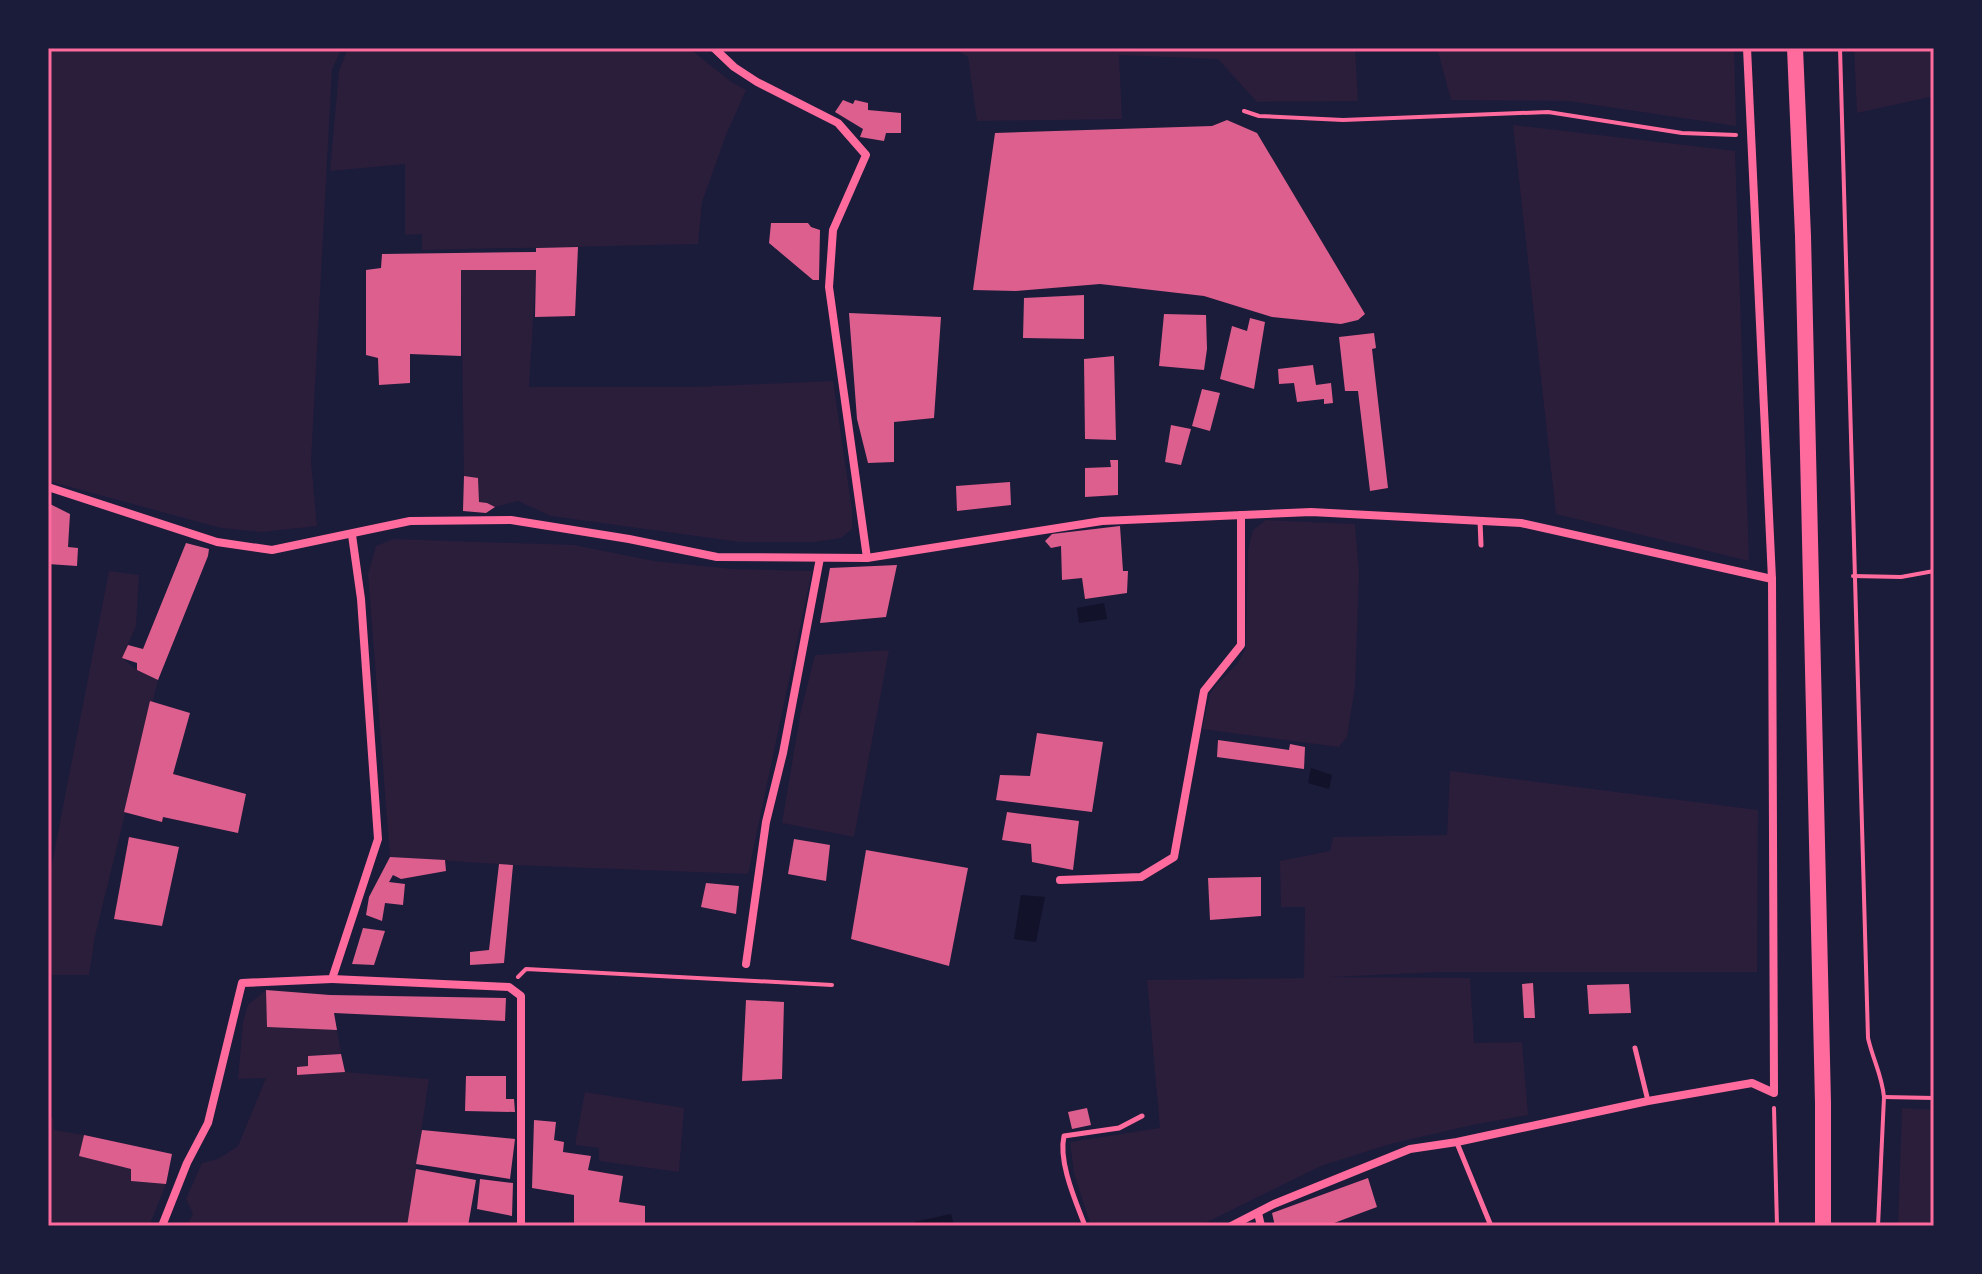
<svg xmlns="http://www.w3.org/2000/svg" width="1982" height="1274" font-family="'Asap Condensed',sans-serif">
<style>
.green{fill:#2a1e3b}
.water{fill:#12122b}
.building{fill:#dd5f8e}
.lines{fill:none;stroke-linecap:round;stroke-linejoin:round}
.path{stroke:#ff6b9d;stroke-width:4}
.service{stroke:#ff6b9d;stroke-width:5}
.minor{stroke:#ff6b9d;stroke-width:8}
.trunk{stroke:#ff6b9d;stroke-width:16}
.neatline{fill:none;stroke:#ff6b9d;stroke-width:3}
</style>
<rect width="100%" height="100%" fill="#1b1b3a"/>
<g class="green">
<path d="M48,48H342L332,69L311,461L317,526L262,532L221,528L48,481Z"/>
<path d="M348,48H689L730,81L746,90L726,135L702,202L698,244L422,250V234L405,235V164L330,171L339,71Z"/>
<path d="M953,48H1355L1358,101L1257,102L1218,59L1119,55L1122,119L977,121L968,57Z"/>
<path d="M1437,48H1734L1736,126L1568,101L1451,100Z"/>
<path d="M1854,48H1934V96L1857,113Z"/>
<path d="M1513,125L1735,151L1749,561L1556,514Z"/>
<path d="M461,270H536L529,387H692L833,381L852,510V529L841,538L814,542H740L551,516L518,501L495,507L479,502L478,478L464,476Z"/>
<path d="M1266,520L1355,524L1359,574L1355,687L1347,737L1339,747L1202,729L1210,694L1217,684L1238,663L1246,648L1248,550L1253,530Z"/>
<path d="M393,539L574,545L654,561L733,569L812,571L748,874L513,865L390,857L368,574L376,546Z"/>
<path d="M109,571L139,575L136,626L122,658L137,670L158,680L95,936L89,975H48V884Z"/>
<path d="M889,650L854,837L782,823L801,710L815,655Z"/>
<path d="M1450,771L1758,810L1757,972H1442L1329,977L1470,978L1474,1043L1522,1042L1528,1115L1472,1125L1390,1144L1321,1166L1199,1226H1091L1074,1173L1070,1142L1160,1128L1147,980L1304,978L1305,907H1281L1280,861L1330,851L1333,837L1447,835Z"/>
<path d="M266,990L267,1027L337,1030L341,1054L309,1056L308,1066L297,1067V1075L345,1072L429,1079L407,1226H187L193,1214L186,1199L202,1163L218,1159L238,1146L266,1078L238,1079L243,1022L248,1005Z"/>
<path d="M585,1092L684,1108L679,1172L599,1161V1148L575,1145Z"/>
<path d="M1902,1108L1934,1110V1226H1898Z"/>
<path d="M48,1116L53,1117L54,1130L84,1135L80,1156L131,1169V1181L166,1184L149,1226H48Z"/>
</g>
<g class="water">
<path d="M1104,603L1107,619L1079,623L1077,608Z"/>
<path d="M1311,768L1332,775L1329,789L1308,783Z"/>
<path d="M1021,895L1045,897L1036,942L1014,939Z"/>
<path d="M951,1214L954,1226H915L914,1222Z"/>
</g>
<g class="building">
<path d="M843,100L853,104L855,100L868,103V110L901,113V133H886L884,141L860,137L863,129L835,112Z"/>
<path d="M1227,120L1257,133L1365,314L1358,320L1341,324L1272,317L1204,296L1100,284L1016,291L973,290L995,133L1212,126Z"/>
<path d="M771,223H808L811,227L820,230L819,280H813L769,243Z"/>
<path d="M578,247L575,316L535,317L536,270H461V356L410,354V383L379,385L378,358L366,355V270L381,268L382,254L536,252V248Z"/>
<path d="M1084,295V339L1023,338L1024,298Z"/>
<path d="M849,313L941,317L934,418L894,422V462L868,463L857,419Z"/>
<path d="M1164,314L1206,315L1207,349L1204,370L1159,366Z"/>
<path d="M1250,318L1265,322L1254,389L1220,379L1232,326L1247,331Z"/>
<path d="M1374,333L1376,348L1372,349L1388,488L1370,491L1358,391H1345L1339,337Z"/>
<path d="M1114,356L1116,440L1085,439L1084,359Z"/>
<path d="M1313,365L1316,385L1331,383L1333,403L1324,404V399L1297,402L1294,383L1279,384L1278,369Z"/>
<path d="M1202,389L1220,393L1210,431L1192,426Z"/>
<path d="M1171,425L1191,429L1181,465L1165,462Z"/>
<path d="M1110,460H1118V495L1085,497V468L1111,467Z"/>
<path d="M464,476L478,478L479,502L487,503L495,507L486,513L463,511Z"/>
<path d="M1010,482L1011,505L957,511L956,486Z"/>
<path d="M48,503L70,514L68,547L78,548L77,566L48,564Z"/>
<path d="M1120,526L1123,571H1128L1127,593L1085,599L1082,578L1062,580L1061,546L1051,548L1045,541L1052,534Z"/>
<path d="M186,543L209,549L208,556L158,680L137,670V663L122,658L128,645L143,649Z"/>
<path d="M897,565L886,617L820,623L830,568Z"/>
<path d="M150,701L190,713L173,774L246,794L238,833L163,817L162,822L124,812Z"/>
<path d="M1037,733L1103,742L1092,812L996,800L1000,775L1030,776Z"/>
<path d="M1218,740L1289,750L1290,744L1305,747L1304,769L1217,757Z"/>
<path d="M1007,812L1079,821L1073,870L1032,862L1031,844L1002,840Z"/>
<path d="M129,837L179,847L162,926L114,919Z"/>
<path d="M794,839L830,845L826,881L788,874Z"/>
<path d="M866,850L968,868L949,966L851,939Z"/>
<path d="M390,857L445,860L446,871L401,879L393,875L389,882L405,884L403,905L385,903L382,921L366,915L369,897Z"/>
<path d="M499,864L513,865L504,963L470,965V952L489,950Z"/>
<path d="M1261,877V916L1210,920L1208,878Z"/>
<path d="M706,883L739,886L736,914L701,907Z"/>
<path d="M363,928L385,931L374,965L352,964Z"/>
<path d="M1533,983L1535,1018H1524L1522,984Z"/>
<path d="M1629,984L1631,1013L1589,1014L1587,985Z"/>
<path d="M266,990L330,995L506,998L505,1021L334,1013L337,1030L267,1027Z"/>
<path d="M746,1000L784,1002L782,1079L742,1081Z"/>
<path d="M341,1054L345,1072L297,1075V1067L308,1066V1056Z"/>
<path d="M466,1076H506V1099H514L515,1112L465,1111Z"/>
<path d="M1087,1108L1091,1125L1072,1129L1068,1112Z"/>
<path d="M534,1120L556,1122L554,1140L564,1142L563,1152L591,1156L588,1170L623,1176L619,1202L645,1206V1226H592L574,1223V1195L532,1188Z"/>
<path d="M422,1130L515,1139L510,1179L416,1164Z"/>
<path d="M84,1135L172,1154L166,1184L131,1181V1169L79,1156Z"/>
<path d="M416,1169L476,1180L468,1226H407Z"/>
<path d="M1368,1178L1377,1207L1326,1226H1275L1272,1213Z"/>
<path d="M480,1179L513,1183L512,1216L477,1209Z"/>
</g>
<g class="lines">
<g class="path">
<path d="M1840,48L1868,1038C1873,1060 1882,1075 1884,1097L1878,1226"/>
<path d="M1244,111L1259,116L1343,120L1548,112L1682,133L1736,135"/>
<path d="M1853,576L1901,577L1934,571"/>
<path d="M518,977L526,969L832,985"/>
<path d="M1884,1097L1934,1098"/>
<path d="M1774,1108L1777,1226"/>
</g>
<g class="service">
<path d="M1480,521L1481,545"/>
<path d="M1635,1048L1648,1101"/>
<path d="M1457,1143L1491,1226"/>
<path d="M1085,1226C1076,1202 1058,1162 1064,1136L1119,1128L1142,1116"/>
</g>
<g class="minor">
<path d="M714,48L734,67L757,82L838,123L866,155L833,230L829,287L867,558"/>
<path d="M1747,48L1772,579"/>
<path d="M48,487L217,542L272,550L410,521L511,520L629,539L717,557L867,558L1102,521L1311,512L1521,523L1772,579L1774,1093L1752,1083L1648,1101L1457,1142L1410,1149L1274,1204L1231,1226"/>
<path d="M1060,880L1141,877L1174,857L1204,691L1241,645V515"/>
<path d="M746,964L766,822L783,753L820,558"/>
<path d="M332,979L509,987L521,996V1226"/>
<path d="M1258,1213L1261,1226"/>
<path d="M162,1226L187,1163L208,1123L242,983L332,979L378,839L361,599L352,535"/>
</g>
<path class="trunk" d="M1795,48L1803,236L1823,1103V1226"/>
</g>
<rect width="1982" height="1274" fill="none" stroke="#1b1b3a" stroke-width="100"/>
<rect x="50" y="50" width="1882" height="1174" class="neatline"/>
</svg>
